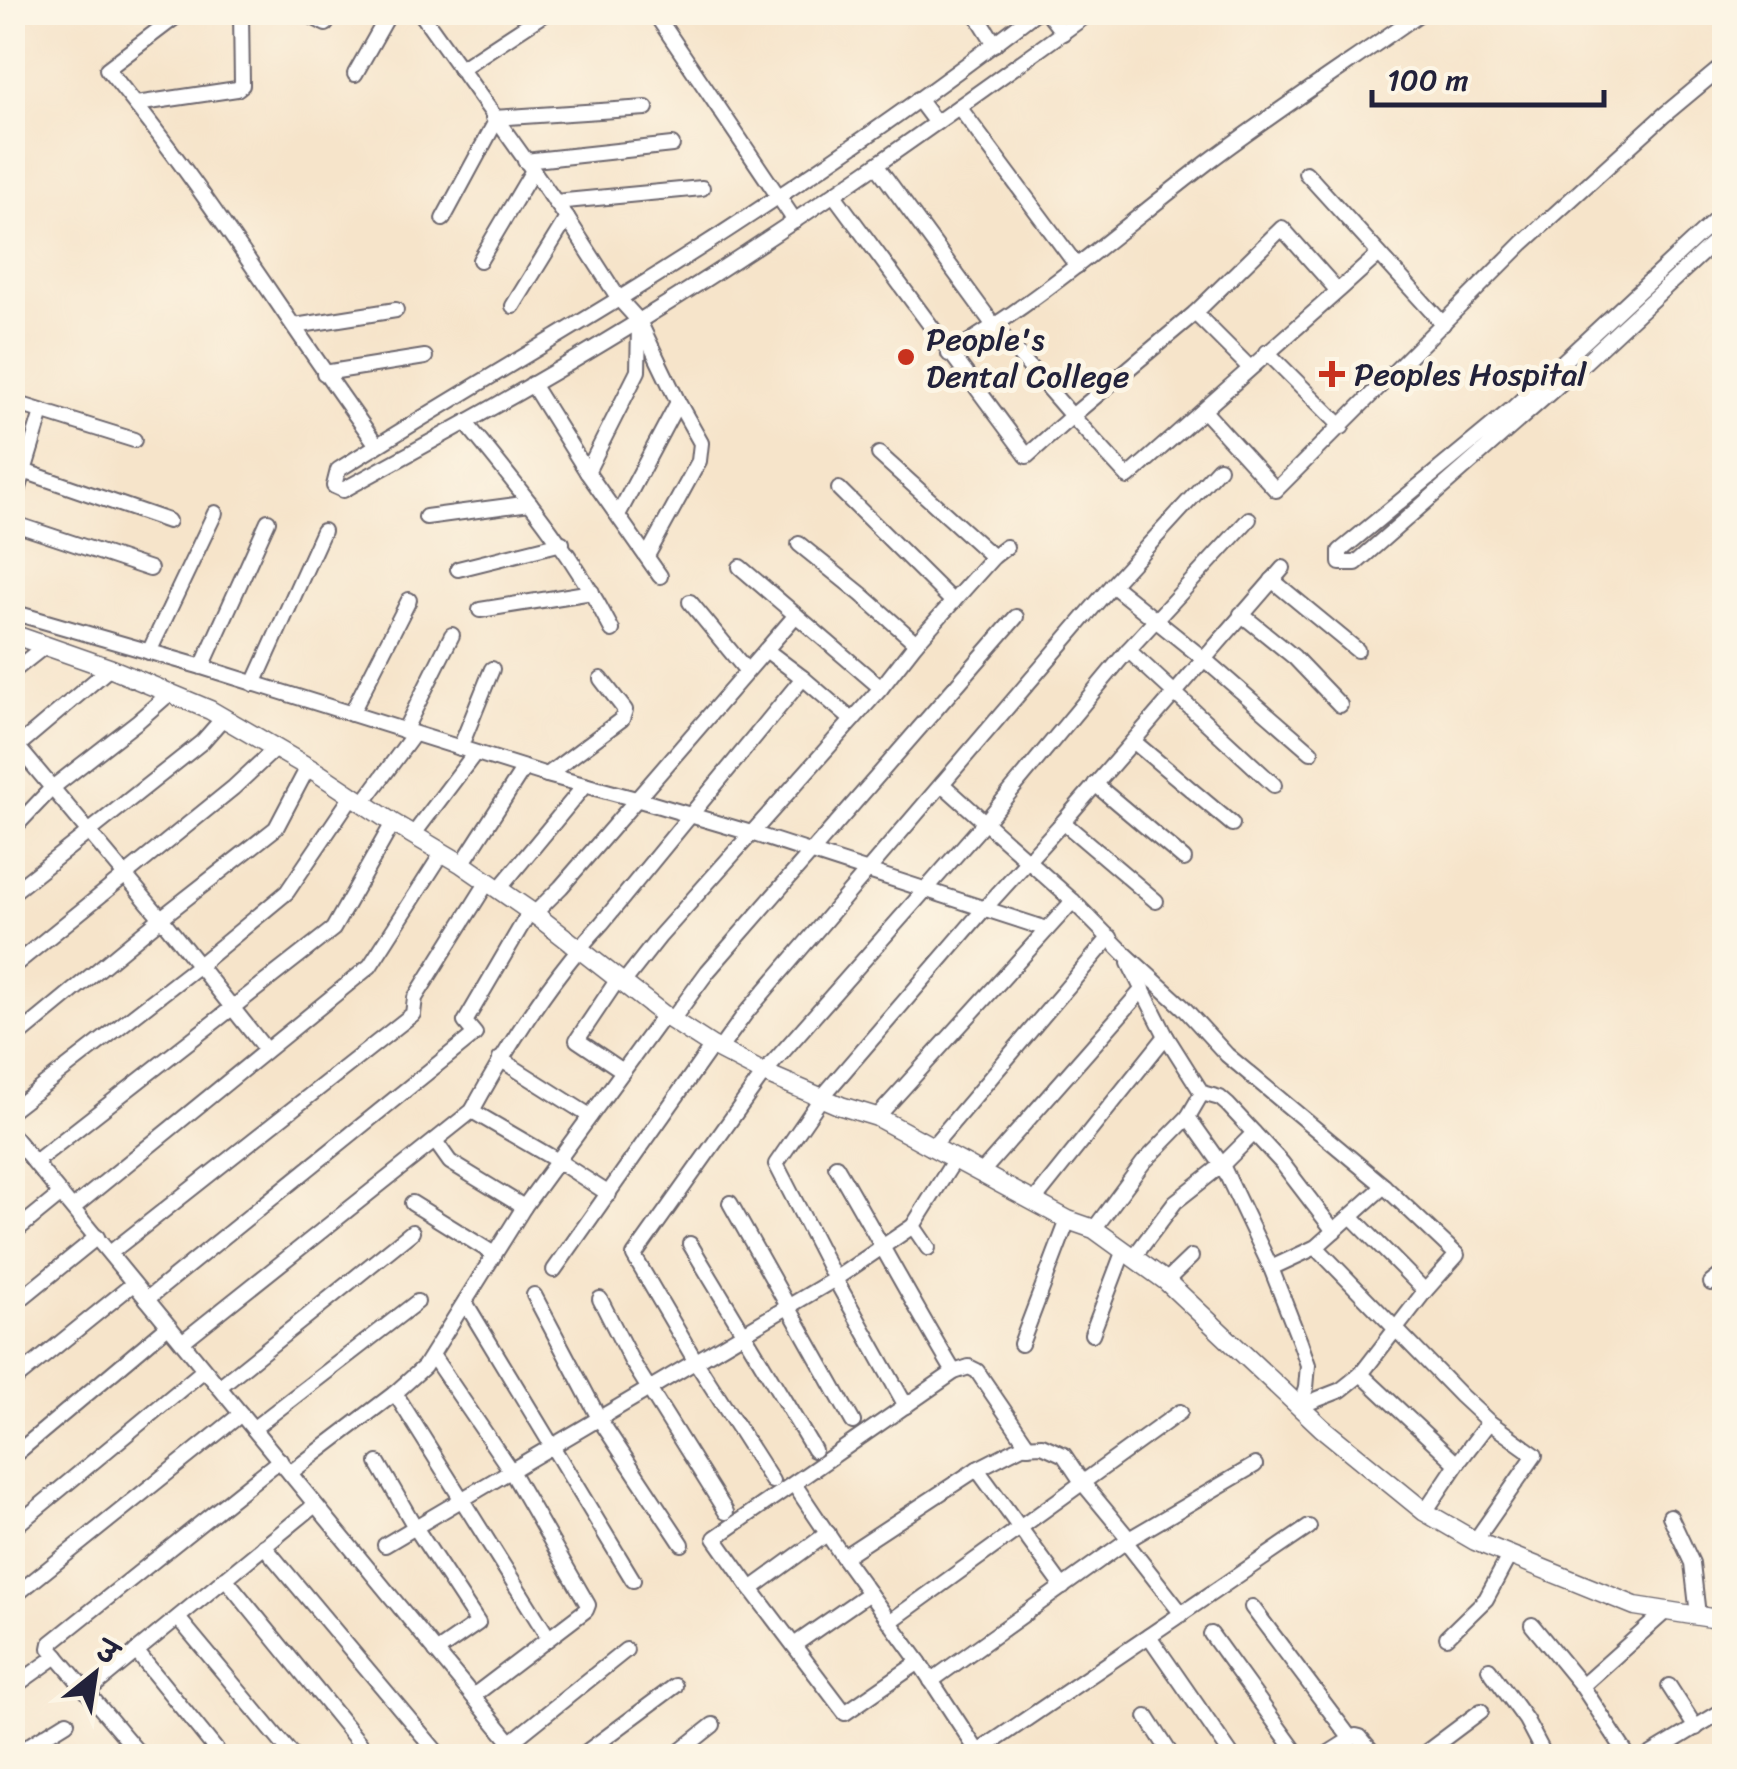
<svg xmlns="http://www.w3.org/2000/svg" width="1737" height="1769" font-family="Sriracha,'Playpen Sans Deva',sans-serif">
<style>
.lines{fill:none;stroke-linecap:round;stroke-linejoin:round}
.street-casing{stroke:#6c666d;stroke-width:18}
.secondary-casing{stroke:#6c666d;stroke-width:21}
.street{stroke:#fff;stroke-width:14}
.secondary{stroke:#fff;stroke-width:18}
.poi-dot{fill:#c8321e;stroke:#fcf5e5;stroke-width:4}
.labels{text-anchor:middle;stroke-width:10;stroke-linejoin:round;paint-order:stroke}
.poi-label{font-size:32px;fill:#22223b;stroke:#fcf5e5;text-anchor:start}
</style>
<rect width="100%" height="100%" fill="#fcf5e5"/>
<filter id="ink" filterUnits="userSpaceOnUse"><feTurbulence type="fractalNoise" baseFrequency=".01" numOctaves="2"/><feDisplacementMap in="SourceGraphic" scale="20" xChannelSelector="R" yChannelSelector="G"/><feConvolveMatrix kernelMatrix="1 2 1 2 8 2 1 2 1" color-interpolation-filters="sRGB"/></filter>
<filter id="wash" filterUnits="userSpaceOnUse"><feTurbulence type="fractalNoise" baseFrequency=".0048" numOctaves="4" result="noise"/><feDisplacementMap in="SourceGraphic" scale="40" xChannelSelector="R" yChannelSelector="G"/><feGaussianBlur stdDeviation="2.25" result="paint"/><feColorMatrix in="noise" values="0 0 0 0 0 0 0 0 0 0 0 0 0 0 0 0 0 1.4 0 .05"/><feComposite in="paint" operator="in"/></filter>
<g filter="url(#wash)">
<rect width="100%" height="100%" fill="#f6e4ca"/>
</g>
<g filter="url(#ink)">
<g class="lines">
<defs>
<g id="street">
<path d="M182,12L107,69C206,188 286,321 377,445"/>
<path d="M303,12L326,24L332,12"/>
<path d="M420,12L567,218L619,299L639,321L678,402L701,443L699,461L647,556"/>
<path d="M654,12L795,221"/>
<path d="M975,12L995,44"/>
<path d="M1036,12C902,116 761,211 617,300C524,357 430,412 338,470L334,486L343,490C442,436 542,381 639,321C795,225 943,119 1091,12"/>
<path d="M1047,12L1063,33"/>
<path d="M460,69L547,12"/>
<path d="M355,74L390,12"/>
<path d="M918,99L936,123"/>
<path d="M136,104L237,89L242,85L241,12"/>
<path d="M959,107L1077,266"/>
<path d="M493,118L646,108"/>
<path d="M525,161L672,145"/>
<path d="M1306,173L1443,324"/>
<path d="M834,195L1027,456L1072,416L995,327L877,166"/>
<path d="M555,202L702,188"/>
<path d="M1724,212L1512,409L1340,551V563H1356L1585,362L1724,233"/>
<path d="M443,219L496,121"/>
<path d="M480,260L532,172"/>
<path d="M1338,291L1128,477L1072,416L1195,313L1282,228L1338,291L1379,254"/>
<path d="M513,306L567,218"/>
<path d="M1195,313L1250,368"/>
<path d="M295,326L396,310"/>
<path d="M1267,352L1342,427"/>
<path d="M949,354C1043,299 1123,227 1208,162C1277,110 1351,62 1422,12"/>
<path d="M324,373L425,357"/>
<path d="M532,384L587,472L660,576"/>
<path d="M12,402L134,440"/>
<path d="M1204,411L1276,490L1523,243L1664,115L1724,65"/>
<path d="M466,423C521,491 572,551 612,630"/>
<path d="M879,454L993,557"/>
<path d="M12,467L168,521"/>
<path d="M587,472L638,371L639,327"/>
<path d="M839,489L953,602"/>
<path d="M12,511L42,412"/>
<path d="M618,515L678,402"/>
<path d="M426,517L530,503"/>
<path d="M12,523L150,569"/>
<path d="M799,544L861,594L916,643"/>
<path d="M740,567L881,688"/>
<path d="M458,569L562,543"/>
<path d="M1272,580L1357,650"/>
<path d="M1112,585L1204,659L1311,752"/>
<path d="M690,602L746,670"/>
<path d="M480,610L592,592"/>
<path d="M12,612L202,667L547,775L636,799L751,833L1047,929"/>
<path d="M1241,614L1294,657L1340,705"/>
<path d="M1128,650L1274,785"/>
<path d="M149,652L215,513"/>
<path d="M202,667L268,521"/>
<path d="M12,672L45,646"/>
<path d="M803,678L852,720"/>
<path d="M254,684L323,531"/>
<path d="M351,714L409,600"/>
<path d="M404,731L452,635"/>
<path d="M12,740L161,918L266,1050"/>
<path d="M1133,741L1232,824"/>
<path d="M460,748L492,669"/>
<path d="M13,750L110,668"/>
<path d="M547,775L622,719L625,710L601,679"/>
<path d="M942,784L1073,901L1124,953L1183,1007L1227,1055L1384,1186L1457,1255L1425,1291L1361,1374"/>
<path d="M1095,784L1184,859"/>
<path d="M363,803L414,734"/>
<path d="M1063,822L1156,901"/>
<path d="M12,830L52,788L138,721L170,693"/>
<path d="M413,835L475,753"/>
<path d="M462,864L524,768"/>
<path d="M499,889L585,785"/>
<path d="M12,893L202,742L224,717"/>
<path d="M534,914L561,887L796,615"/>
<path d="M1129,963L1166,1036L1202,1093L1188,1117L1222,1165L1271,1268L1300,1342L1308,1365L1306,1388L1300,1406"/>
<path d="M12,967L233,788L276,748"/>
<path d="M618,979L577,1040L623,1071"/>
<path d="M623,983L660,936L881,688L916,643L993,557L1006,547"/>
<path d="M672,1020L708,971L1016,617"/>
<path d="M12,1041L161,918L276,828L308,767"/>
<path d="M719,1050L745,1014L1112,585L1219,468"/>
<path d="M500,1059L590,1116"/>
<path d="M1202,1093L1220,1098L1228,1105L1282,1163L1334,1231"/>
<path d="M12,1110L199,965L287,892L352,796"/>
<path d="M472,1111L558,1161L609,1194"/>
<path d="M877,1117L1073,901"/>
<path d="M12,1135L522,1756"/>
<path d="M435,1141L450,1162L524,1207"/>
<path d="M931,1148L1110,937"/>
<path d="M35,1162L333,929L393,823"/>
<path d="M836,1166C876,1234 913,1304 954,1372"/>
<path d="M981,1173L1143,989"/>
<path d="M1034,1201L1166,1036"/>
<path d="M412,1203L494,1254"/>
<path d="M730,1203L853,1422"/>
<path d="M73,1208L370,966L443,852"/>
<path d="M1352,1217L1425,1291"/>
<path d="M913,1226L928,1248"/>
<path d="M1094,1229L1143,1163L1188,1117"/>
<path d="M12,1234L61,1194"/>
<path d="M690,1244L814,1450"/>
<path d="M1316,1247L1461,1396L1489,1422L1535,1455L1475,1541"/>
<path d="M110,1253L413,1014L415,998L487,883"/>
<path d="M1133,1258L1175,1202L1222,1165L1254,1133"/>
<path d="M1271,1268L1316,1247L1384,1186"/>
<path d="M554,1270L712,1046"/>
<path d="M1166,1281L1191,1257"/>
<path d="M1711,1283L1724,1273"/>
<path d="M534,1295L600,1420L682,1544"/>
<path d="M147,1299L475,1034L465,1022L530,911"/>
<path d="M600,1299L631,1360L726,1512"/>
<path d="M465,1302L633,1580"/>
<path d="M12,1306L97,1237"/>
<path d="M1092,1334L1124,1250"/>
<path d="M182,1342L472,1111C508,1045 550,978 602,923L803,678L766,650"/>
<path d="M1021,1344L1068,1220"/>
<path d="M432,1355L511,1471L588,1605L586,1610L473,1696"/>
<path d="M12,1382L133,1284"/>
<path d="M219,1387L412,1232"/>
<path d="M395,1393L548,1637"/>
<path d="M906,1406L835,1279L776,1164L822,1097L984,909L1063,822L1283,568"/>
<path d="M1300,1406L1341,1390L1361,1374L1457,1464"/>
<path d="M254,1428L417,1302"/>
<path d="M12,1457L168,1326"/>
<path d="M378,1463L415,1527L478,1623L436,1652"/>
<path d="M977,1469L1063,1587"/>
<path d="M290,1473L395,1393L424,1367L524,1207L664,1015"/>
<path d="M772,1481L696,1362L634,1256L764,1073L986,821L1128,650L1249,519"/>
<path d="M794,1484L843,1557L919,1662L978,1752V1756"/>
<path d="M1425,1512L1457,1464L1489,1422"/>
<path d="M1670,1516L1692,1563L1698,1615"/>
<path d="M12,1529L204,1370"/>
<path d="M1125,1541L1182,1614"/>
<path d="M385,1545L835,1279L913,1226L955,1159"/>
<path d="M264,1546L440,1756"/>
<path d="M843,1557L977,1469L1022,1446L1042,1445L1064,1455L1082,1482L1129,1539"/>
<path d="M225,1578L370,1756"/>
<path d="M751,1589L828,1533"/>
<path d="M18,1593L241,1414"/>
<path d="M1252,1607L1351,1739L1324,1756"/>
<path d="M178,1618L293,1756"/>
<path d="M891,1621L1180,1412"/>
<path d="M1532,1625L1582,1686L1628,1756"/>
<path d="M1211,1634L1299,1756"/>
<path d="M1149,1636L1232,1756"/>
<path d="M1447,1637L1486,1599L1509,1556"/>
<path d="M794,1645L869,1593"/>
<path d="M136,1651L221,1756"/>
<path d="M919,1662L845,1713L751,1589L715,1538L954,1372L969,1367L977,1371L1028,1446"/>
<path d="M1489,1669L1526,1720L1545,1756"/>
<path d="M931,1681L1129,1539L1255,1465"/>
<path d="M1582,1686L1666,1611"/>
<path d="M1669,1686L1696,1728"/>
<path d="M12,1688L57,1656"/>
<path d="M88,1691L315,1505"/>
<path d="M1147,1717L1172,1756"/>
<path d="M1351,1739L1356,1736L1360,1737L1376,1756"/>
<path d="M510,1743L626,1650"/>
<path d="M978,1752L1309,1527"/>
<path d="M12,1756L67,1722"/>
<path d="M141,1756L50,1648L51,1643L280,1460"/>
<path d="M581,1756L675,1686"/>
<path d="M674,1756L713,1725"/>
<path d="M767,1756H768"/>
<path d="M1421,1756L1481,1711"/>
<path d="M1648,1756L1724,1710"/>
</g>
<path id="secondary" d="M12,634L112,669L210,710L318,773L393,823L462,864L537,916L664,1015L712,1046L764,1073L841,1106L877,1117L1068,1220L1094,1229L1166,1281L1322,1428L1425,1512L1475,1541L1635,1606L1724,1620"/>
</defs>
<use href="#street" class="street-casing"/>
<use href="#secondary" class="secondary-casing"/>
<use href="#street" class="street"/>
<use href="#secondary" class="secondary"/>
</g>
</g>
<g class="poi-dot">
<circle cx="906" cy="357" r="10"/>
<path d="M1327 359h10v10h10v10h-10v10h-10v-10h-10v-10h10z"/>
</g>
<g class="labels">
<g class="poi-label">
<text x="926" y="350">People's<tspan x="926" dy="37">Dental College</tspan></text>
<text x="1354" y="385">Peoples Hospital</text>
</g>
</g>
<rect width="1737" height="1769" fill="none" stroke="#fcf5e5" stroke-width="50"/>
<g transform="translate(95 1674) rotate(30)" stroke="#fcf5e5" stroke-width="8" paint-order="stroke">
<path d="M0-8L18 38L0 25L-18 38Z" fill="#22223b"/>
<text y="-15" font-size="28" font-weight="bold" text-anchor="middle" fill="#22223b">उ</text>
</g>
<path d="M1372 90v15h232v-15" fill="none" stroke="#22223b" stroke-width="5"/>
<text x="1387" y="90" font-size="30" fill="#22223b" stroke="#fcf5e5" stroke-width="8" paint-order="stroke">100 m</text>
</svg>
